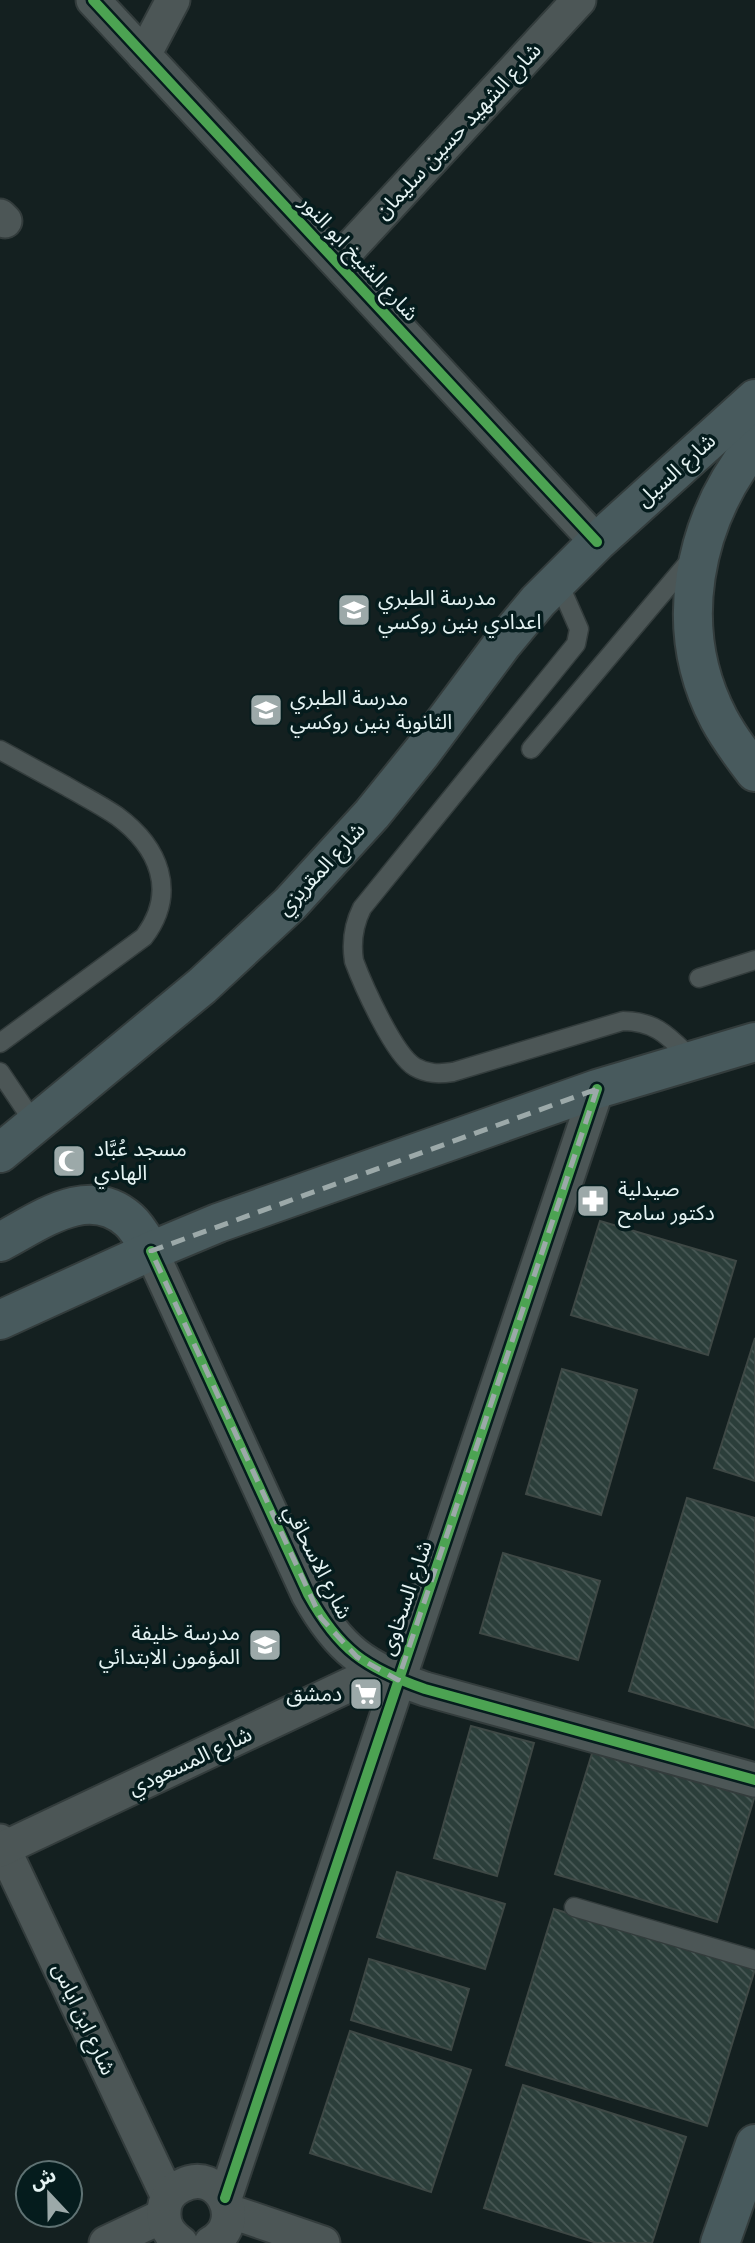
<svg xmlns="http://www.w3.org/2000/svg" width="755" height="2243" font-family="'Space Grotesk','Noto Sans Arabic',sans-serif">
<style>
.building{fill:url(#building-back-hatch);stroke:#3e4845;stroke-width:2}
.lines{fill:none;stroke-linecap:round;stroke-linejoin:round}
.service-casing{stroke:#333c3c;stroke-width:21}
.minor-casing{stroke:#333c3c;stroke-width:37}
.primary-casing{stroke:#333c3c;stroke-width:42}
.service{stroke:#4c5656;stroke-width:18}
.minor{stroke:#4c5656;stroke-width:33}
.primary{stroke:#485a5d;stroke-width:38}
.cycleway-casing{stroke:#051c1d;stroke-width:15}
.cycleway{stroke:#4ca352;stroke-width:10}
.marked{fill:none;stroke:#9ca9a9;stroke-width:5;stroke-dasharray:14 9;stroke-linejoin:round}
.labels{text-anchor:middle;stroke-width:7;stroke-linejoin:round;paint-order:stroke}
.street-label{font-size:21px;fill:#e5f3f3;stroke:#051c1d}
.poi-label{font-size:21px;fill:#e5f3f3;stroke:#051c1d;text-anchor:start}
</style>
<defs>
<pattern id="building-back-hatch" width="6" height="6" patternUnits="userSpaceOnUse" patternTransform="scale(1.75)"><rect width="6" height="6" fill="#2b3e3a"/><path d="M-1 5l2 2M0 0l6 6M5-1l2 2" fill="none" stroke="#4a5a57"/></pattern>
</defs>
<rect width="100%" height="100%" fill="#142020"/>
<g class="building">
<path d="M600,1221L736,1261L708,1355L571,1315Z"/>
<path d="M755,1338V1481L714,1468Z"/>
<path d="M562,1369L637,1390L601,1515L526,1494Z"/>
<path d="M687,1498L755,1518V1728L629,1691Z"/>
<path d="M503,1553L600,1581L578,1660L480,1633Z"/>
<path d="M471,1726L534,1743L497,1876L434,1858Z"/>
<path d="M594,1747L755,1795L717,1922L555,1874Z"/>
<path d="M397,1872L505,1904L485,1969L377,1937Z"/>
<path d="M554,1909L755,1969L707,2126L506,2065Z"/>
<path d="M369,1959L469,1989L451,2050L351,2020Z"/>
<path d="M350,2031L471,2070L431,2192L310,2153Z"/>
<path d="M523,2085L686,2137L652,2243H597L484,2208Z"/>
</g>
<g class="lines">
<defs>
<g id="service">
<path d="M558,581L579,629L576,644L362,908C353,926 351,942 354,961C363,985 394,1055 415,1067C427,1074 439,1074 453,1072L623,1021C657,1021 670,1038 693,1060"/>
<path d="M531,749L692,558"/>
<path d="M0,750C22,762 44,774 66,786C83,796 101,805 117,816C159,847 178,892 144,937L0,1043"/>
<path d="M699,978L755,960"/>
<path d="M0,1072L35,1124"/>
<path d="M574,1907L755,1960"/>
</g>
<g id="minor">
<path d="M93,0L597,542"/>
<path d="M144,55L173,0"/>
<path d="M0,216L5,221"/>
<path d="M337,262L579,0"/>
<path d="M151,1251L308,1594C339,1650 365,1668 425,1689L755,1780"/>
<path d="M0,1841L168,2197"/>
<path d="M0,1850L379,1671"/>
<path d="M225,2198L597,1089"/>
<path d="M229,2211L323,2243"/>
<path d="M106,2243L163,2216"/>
<path d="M181,2243C170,2235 163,2226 164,2212C164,2200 171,2191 181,2186C220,2165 248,2223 211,2243"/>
</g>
<g id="primary">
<path d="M755,444C693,521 671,628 719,719C729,738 742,755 755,772"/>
<path d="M0,1153L202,986L290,904L372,814L422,752L503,643L538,601L597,542L755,399"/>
<path d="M0,1242C39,1222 88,1183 129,1220C138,1228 144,1240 151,1251"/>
<path d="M0,1320L151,1251L218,1223L597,1089L755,1042"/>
<path d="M720,2243L755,2144"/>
</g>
</defs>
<use href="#service" class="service-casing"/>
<use href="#minor" class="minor-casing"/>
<use href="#primary" class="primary-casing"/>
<use href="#service" class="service"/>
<use href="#minor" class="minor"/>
<use href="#primary" class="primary"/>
<defs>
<g id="cycleway">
<path d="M93,0L597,542"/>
<path d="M151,1251L308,1594C339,1650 365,1668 425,1689L755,1780"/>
<path d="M225,2198L597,1089"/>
</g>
</defs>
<use href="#cycleway" class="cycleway-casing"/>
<use href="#cycleway" class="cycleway"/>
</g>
<path class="marked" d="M597,1089L398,1680L357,1657L321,1618L151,1251Z"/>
<defs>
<symbol id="school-square" viewBox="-11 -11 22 22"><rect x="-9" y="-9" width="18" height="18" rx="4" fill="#9ca9a9" stroke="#051c1d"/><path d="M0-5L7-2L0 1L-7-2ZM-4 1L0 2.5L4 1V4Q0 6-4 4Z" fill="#fff"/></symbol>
<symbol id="mosque-square" viewBox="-11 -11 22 22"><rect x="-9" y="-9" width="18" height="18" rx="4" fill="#9ca9a9" stroke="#051c1d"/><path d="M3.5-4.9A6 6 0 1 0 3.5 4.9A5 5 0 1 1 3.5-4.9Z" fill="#fff"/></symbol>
<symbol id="pharmacy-square" viewBox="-11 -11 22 22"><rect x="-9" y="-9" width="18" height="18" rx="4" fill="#9ca9a9" stroke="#051c1d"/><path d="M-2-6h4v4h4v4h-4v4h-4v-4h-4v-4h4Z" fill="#fff"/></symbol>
<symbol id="supermarket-square" viewBox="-11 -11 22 22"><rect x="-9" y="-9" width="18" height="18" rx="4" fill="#9ca9a9" stroke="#051c1d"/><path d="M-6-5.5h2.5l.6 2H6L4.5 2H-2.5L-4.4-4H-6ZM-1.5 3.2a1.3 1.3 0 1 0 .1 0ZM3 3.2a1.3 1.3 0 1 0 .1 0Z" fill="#fff"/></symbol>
</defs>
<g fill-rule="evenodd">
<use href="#school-square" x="335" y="591" width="38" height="38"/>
<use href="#school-square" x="247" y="691" width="38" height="38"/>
<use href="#mosque-square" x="50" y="1142" width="38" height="38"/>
<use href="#pharmacy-square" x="574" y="1182" width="38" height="38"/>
<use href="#school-square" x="246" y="1626" width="38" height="38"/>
<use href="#supermarket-square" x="347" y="1675" width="38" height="38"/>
</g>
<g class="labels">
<g class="street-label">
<text transform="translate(458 131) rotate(-47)" y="7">شارع الشهيد حسين سليمان</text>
<text transform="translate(359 258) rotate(47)" y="7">شارع الشيخ ابو النور</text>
<text transform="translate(676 470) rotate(-42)" y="7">شارع السيل</text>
<text transform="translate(321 869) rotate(-47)" y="7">شارع المقريزي</text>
<text transform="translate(318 1562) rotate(63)" y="7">شارع الاسحاقي</text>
<text transform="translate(406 1598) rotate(-71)" y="7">شارع السخاوى</text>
<text transform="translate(190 1761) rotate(-25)" y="7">شارع المسعودي</text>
<text transform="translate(84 2019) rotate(65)" y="7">شارع ابن اياس</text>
</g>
<g class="poi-label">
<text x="378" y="605">مدرسة الطبري<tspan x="378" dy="24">اعدادي بنين روكسي</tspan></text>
<text x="290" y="705">مدرسة الطبري<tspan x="290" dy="24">الثانوية بنين روكسي</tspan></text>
<text x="94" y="1156">مسجد عُبَّاد<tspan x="94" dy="24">الهادي</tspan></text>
<text x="618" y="1196">صيدلية<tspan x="618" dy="24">دكتور سامح</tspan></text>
<text x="240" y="1640" text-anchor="end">مدرسة خليفة<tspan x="240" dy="24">المؤمون الابتدائي</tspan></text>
<text x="342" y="1701" text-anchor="end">دمشق</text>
</g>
</g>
<g transform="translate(49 2194) rotate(338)"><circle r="33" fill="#051c1d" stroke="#5f7273" stroke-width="2"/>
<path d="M0-5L12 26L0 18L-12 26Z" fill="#9ca9a9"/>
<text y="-10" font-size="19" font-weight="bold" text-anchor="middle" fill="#e5f3f3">ش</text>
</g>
</svg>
